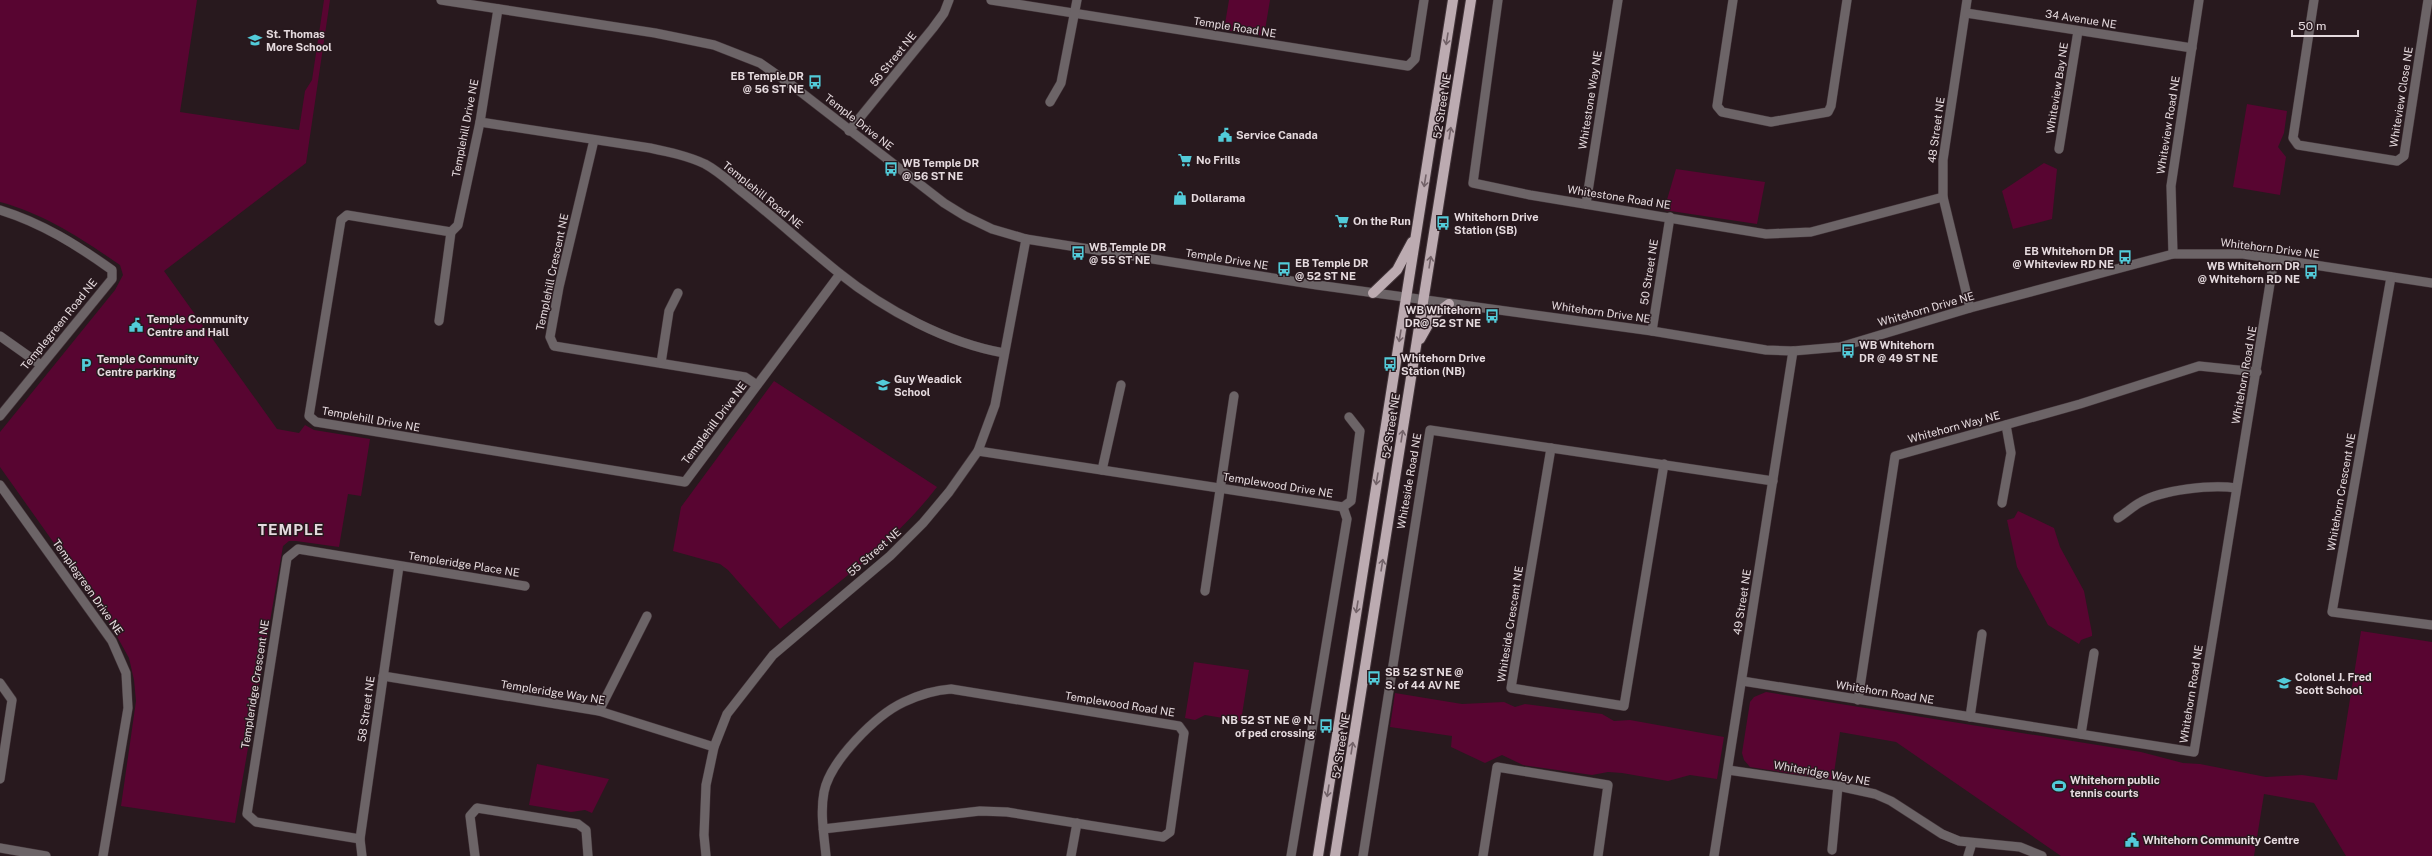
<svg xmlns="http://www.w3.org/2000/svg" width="2432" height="856" font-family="'Public Sans',sans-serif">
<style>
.green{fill:#580531}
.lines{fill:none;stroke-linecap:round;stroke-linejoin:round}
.minor-casing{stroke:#423439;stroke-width:10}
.major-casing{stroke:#423439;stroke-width:12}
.minor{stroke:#6c6467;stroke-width:9}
.major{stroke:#bcabb1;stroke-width:10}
.oneway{stroke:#726268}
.labels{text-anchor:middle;stroke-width:3;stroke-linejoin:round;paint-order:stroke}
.street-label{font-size:11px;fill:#e5dade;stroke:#28191e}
.poi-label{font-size:11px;font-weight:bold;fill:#e5dade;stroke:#28191e;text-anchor:start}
.district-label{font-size:15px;font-weight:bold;letter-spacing:1px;fill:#e5dade;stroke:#28191e}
</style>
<rect width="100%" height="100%" fill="#28191e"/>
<g class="green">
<path d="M0,0H197L180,112L299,130L305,91L312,80L324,0H330L306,163L164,271L277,429L299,433L305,425L314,430L370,439L361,496L348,494L339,547L296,541H289L283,546L235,823L121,806L136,701L134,680L129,658L105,615L0,467V432L115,290L123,275L120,265C82,239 45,214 0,202Z"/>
<path d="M1229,0H1270L1264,36L1224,30Z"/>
<path d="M2247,104L2287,111L2284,133L2278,147L2286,157L2280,195L2233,187Z"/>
<path d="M2044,163L2057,169L2052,219L2013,229L2002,191Z"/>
<path d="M1676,169L1765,182L1757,224L1664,210Z"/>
<path d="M774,381L937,487C894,543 835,585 780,629L728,570L720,564L673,551L681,507Z"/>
<path d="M2018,511L2054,528L2060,547L2084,591L2092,633V636L2081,640L2079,644L2048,625L2017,567L2007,520L2014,518Z"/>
<path d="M2361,631L2432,642V856H2346L2314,803L2264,794L2254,856H2061L1896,742L1840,732L1833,780L1750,767L1744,760L1742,753L1750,702L1754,697L1766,692L2141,752L2183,763L2200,764L2266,777L2302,775L2337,780Z"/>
<path d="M1194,662L1249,670L1241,721L1205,715L1195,720L1185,718Z"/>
<path d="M1395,693L1462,704L1504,702L1515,707L1525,704L1602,714L1614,721L1630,720L1724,737L1717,779L1690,775L1668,781L1622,773L1608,772L1592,775L1523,765L1502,755L1485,763L1451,747L1452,736L1390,727Z"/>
<path d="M537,764L609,779L592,813L585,810L571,812L529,805Z"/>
</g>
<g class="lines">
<defs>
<g id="minor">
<path d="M441,0L655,33L714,45L760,63L793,86L944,203L965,216L992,229L1026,239L1317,285L1652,331L1766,350L1793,351L1840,347L1970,308L2173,254H2243L2432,283"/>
<path d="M991,0L1408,66L1415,59L1424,0"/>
<path d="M1498,0L1473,183L1530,195L1766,234L1811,232L1943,197"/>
<path d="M1733,0L1717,106L1722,112L1771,122L1828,112L1831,106L1847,0"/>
<path d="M1967,0L1943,160V197L1970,308"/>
<path d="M2314,0L2293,138L2298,145L2397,161L2404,156L2428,0"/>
<path d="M498,9L480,122L458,225L451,232L347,215L341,220L309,416L316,422L685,482L840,274"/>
<path d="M1966,13L2192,48"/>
<path d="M1050,102L1061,83L1077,0"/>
<path d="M480,122L650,148C669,152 688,156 705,164C720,172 733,185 746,195C778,221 808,248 839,273C885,310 947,343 1004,353"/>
<path d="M849,131L933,28L944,13L949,0"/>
<path d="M594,140L559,287L550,337L554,346L745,377L757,385"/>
<path d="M2059,149L2078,31"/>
<path d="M1586,204L1618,0"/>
<path d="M0,210C42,223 77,245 112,270V279L0,416"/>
<path d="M2173,254L2171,186L2199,0"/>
<path d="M2391,277L2332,612L2432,625"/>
<path d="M439,321L451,232"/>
<path d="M1652,331L1670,217"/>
<path d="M0,336L41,365"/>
<path d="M661,363L669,311L678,293"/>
<path d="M1551,448L1511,688L1624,706L1664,464"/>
<path d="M978,451L1343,507"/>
<path d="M1102,470L1121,385"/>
<path d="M0,485L112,641L126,673L128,708L103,856"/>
<path d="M2002,503L2011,453L2006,425"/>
<path d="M1343,507L1351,501L1360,431L1349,417"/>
<path d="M2118,518C2126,513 2133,506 2141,502C2162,490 2212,484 2236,488"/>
<path d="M1205,591L1234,396"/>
<path d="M383,676L599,711L714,747"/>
<path d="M1742,681L2194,752L2274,259"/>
<path d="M0,683L12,700L0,779"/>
<path d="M1858,700L1895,456L2080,404L2199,366L2257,372"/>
<path d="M599,711L647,616"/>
<path d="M1970,717L1982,634"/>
<path d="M2081,734L2094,653"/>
<path d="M1728,770L1838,786L1875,794L1891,801L1942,834L1959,841L2020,847L2042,856"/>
<path d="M823,829L980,811L1007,812L1163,837L1170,832L1184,733L1179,726L951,689C935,690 919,695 904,702C876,715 830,761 824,792C820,813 824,835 826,856"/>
<path d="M360,839L256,822L247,814L287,558L298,549L525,586"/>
<path d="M0,848L46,856"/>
<path d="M1832,850L1838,786"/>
<path d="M362,856L360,839L399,566"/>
<path d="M475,856L470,816L477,808L578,824L586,830L588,856"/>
<path d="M706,856L704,835L706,785L714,747L727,714L773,655L890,556L923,523L949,492L978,451L995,405L1026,239"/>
<path d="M1071,856L1077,823"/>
<path d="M1291,856L1347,519L1343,507"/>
<path d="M1363,856L1430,430L1773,481"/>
<path d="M1483,856L1497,767L1608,785L1598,856"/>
<path d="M1714,856L1793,351"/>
<path d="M1968,856L1972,843"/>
</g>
<g id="major">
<path d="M1373,293L1397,270L1412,242"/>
<path d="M1420,339L1433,316L1449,304"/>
<path d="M1318,856L1453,0"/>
<path d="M1335,856L1471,0"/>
</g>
</defs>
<use href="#minor" class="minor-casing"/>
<use href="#major" class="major-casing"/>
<use href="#minor" class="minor"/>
<use href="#major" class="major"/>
</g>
<defs><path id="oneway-shaft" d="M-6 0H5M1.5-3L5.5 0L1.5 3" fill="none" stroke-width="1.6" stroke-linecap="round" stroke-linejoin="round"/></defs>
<g class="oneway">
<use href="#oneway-shaft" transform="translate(1447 39) rotate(99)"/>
<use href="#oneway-shaft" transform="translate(1450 133) rotate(-81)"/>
<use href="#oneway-shaft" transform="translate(1425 181) rotate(99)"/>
<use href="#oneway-shaft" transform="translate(1430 262) rotate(-81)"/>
<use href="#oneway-shaft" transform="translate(1400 336) rotate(99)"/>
<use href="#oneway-shaft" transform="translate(1402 436) rotate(-81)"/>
<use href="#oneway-shaft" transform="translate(1377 479) rotate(99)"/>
<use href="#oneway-shaft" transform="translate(1382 565) rotate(-81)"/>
<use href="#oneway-shaft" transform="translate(1357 607) rotate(99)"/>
<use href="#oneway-shaft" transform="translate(1352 748) rotate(-81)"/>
<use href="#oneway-shaft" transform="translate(1328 791) rotate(99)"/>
</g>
<defs>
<symbol id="school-bare" viewBox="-9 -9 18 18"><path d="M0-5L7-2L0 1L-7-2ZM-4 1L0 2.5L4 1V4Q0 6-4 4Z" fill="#52cbd9" stroke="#28191e" stroke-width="2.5" paint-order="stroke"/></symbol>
<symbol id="bus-bare" viewBox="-9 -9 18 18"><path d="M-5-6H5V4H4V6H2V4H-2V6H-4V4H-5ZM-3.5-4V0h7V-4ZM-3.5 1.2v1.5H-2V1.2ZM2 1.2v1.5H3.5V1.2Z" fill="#52cbd9" stroke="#28191e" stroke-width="2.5" paint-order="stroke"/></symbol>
<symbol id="civic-bare" viewBox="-9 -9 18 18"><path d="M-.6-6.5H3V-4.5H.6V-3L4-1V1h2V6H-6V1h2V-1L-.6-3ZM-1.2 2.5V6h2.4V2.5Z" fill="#52cbd9" stroke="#28191e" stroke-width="2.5" paint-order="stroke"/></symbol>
<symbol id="supermarket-bare" viewBox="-9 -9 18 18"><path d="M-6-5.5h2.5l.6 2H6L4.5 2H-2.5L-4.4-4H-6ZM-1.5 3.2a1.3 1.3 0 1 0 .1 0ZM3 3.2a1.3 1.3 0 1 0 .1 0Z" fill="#52cbd9" stroke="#28191e" stroke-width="2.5" paint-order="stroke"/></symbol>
<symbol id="shop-bare" viewBox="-9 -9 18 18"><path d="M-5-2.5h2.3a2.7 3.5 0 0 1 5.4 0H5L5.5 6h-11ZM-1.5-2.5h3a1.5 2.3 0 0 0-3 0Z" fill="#52cbd9" stroke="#28191e" stroke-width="2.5" paint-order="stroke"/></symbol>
<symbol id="parking-bare" viewBox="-9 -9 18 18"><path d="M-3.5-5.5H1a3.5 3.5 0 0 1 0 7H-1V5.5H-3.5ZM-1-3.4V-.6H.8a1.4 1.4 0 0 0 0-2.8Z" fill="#52cbd9" stroke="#28191e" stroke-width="2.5" paint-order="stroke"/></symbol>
<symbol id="stadium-bare" viewBox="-9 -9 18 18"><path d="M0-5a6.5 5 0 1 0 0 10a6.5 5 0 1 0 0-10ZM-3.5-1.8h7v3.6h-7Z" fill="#52cbd9" stroke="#28191e" stroke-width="2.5" paint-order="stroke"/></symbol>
</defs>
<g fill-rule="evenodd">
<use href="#school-bare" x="245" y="30" width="20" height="20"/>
<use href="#bus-bare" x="805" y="72" width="20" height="20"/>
<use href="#civic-bare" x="1215" y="125" width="20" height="20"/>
<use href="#supermarket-bare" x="1175" y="150" width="20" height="20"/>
<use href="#bus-bare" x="881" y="159" width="20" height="20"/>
<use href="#shop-bare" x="1170" y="188" width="20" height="20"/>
<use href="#supermarket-bare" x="1332" y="211" width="20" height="20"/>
<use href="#bus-bare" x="1433" y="213" width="20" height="20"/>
<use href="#bus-bare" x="1068" y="243" width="20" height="20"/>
<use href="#bus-bare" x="2115" y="247" width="20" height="20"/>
<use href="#bus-bare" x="1274" y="259" width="20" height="20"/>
<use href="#bus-bare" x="2301" y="262" width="20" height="20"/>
<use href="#bus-bare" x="1482" y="306" width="20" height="20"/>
<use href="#civic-bare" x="126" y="315" width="20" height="20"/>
<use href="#bus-bare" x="1838" y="341" width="20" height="20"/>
<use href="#bus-bare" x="1380" y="354" width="20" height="20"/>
<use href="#parking-bare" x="76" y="355" width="20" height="20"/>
<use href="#school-bare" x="873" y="375" width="20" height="20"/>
<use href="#bus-bare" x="1364" y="668" width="20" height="20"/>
<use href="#school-bare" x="2274" y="673" width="20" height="20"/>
<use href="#bus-bare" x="1316" y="716" width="20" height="20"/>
<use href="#stadium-bare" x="2049" y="776" width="20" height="20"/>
<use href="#civic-bare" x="2122" y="830" width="20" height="20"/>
</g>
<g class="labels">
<g class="street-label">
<text transform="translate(2081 19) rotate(9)" y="4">34 Avenue NE</text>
<text transform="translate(1235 27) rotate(9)" y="4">Temple Road NE</text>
<text transform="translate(893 59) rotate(-51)" y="4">56 Street NE</text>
<text transform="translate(2057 88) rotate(-81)" y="4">Whiteview Bay NE</text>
<text transform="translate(2401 97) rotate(-81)" y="4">Whiteview Close NE</text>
<text transform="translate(1590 100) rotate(-81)" y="4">Whitestone Way NE</text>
<text transform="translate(1442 106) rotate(-81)" y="4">52 Street NE</text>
<text transform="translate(859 122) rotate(38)" y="4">Temple Drive NE</text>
<text transform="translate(2168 125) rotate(-81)" y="4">Whiteview Road NE</text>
<text transform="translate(465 128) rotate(-79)" y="4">Templehill Drive NE</text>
<text transform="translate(1936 130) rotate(-82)" y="4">48 Street NE</text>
<text transform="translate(763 195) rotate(39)" y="4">Templehill Road NE</text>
<text transform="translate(1619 197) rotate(9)" y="4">Whitestone Road NE</text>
<text transform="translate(2270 248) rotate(7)" y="4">Whitehorn Drive NE</text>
<text transform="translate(1227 259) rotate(9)" y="4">Temple Drive NE</text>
<text transform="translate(552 272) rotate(-78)" y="4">Templehill Crescent NE</text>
<text transform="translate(1649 272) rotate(-81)" y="4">50 Street NE</text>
<text transform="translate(1926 309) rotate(-16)" y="4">Whitehorn Drive NE</text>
<text transform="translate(1601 312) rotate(8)" y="4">Whitehorn Drive NE</text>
<text transform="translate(59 324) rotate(-51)" y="4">Templegreen Road NE</text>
<text transform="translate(2244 375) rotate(-80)" y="4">Whitehorn Road NE</text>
<text transform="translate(371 419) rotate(10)" y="4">Templehill Drive NE</text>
<text transform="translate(714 423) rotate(-53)" y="4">Templehill Drive NE</text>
<text transform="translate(1391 426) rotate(-81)" y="4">52 Street NE</text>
<text transform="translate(1954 427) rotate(-15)" y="4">Whitehorn Way NE</text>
<text transform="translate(1409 481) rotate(-80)" y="4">Whiteside Road NE</text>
<text transform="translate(1278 485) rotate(9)" y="4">Templewood Drive NE</text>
<text transform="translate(2341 492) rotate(-80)" y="4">Whitehorn Crescent NE</text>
<text transform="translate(874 552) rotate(-41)" y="4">55 Street NE</text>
<text transform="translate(464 564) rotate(9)" y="4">Templeridge Place NE</text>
<text transform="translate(88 587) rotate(55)" y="4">Templegreen Drive NE</text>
<text transform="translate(1742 602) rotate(-81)" y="4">49 Street NE</text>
<text transform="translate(1510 624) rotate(-81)" y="4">Whiteside Crescent NE</text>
<text transform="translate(255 684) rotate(-81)" y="4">Templeridge Crescent NE</text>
<text transform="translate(553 692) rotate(9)" y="4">Templeridge Way NE</text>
<text transform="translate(1885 692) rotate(9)" y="4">Whitehorn Road NE</text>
<text transform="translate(2191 694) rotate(-81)" y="4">Whitehorn Road NE</text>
<text transform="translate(1120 704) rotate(9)" y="4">Templewood Road NE</text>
<text transform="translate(366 709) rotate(-82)" y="4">58 Street NE</text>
<text transform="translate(1341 746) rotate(-81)" y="4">52 Street NE</text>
<text transform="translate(1822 773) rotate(10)" y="4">Whiteridge Way NE</text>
</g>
<g class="poi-label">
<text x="266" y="38">St. Thomas<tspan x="266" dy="13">More School</tspan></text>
<text x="804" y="80" text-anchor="end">EB Temple DR<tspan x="804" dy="13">@ 56 ST NE</tspan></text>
<text x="1236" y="139">Service Canada</text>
<text x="1196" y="164">No Frills</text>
<text x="902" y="167">WB Temple DR<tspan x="902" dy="13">@ 56 ST NE</tspan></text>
<text x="1191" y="202">Dollarama</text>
<text x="1454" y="221">Whitehorn Drive<tspan x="1454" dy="13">Station (SB)</tspan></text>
<text x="1353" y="225">On the Run</text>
<text x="1089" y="251">WB Temple DR<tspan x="1089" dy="13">@ 55 ST NE</tspan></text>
<text x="2114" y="255" text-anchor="end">EB Whitehorn DR<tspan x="2114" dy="13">@ Whiteview RD NE</tspan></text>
<text x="1295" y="267">EB Temple DR<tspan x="1295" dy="13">@ 52 ST NE</tspan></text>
<text x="2300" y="270" text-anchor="end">WB Whitehorn DR<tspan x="2300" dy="13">@ Whitehorn RD NE</tspan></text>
<text x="1481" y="314" text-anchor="end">WB Whitehorn<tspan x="1481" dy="13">DR@ 52 ST NE</tspan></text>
<text x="147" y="323">Temple Community<tspan x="147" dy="13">Centre and Hall</tspan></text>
<text x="1859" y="349">WB Whitehorn<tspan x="1859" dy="13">DR @ 49 ST NE</tspan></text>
<text x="1401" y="362">Whitehorn Drive<tspan x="1401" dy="13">Station (NB)</tspan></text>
<text x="97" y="363">Temple Community<tspan x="97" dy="13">Centre parking</tspan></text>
<text x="894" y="383">Guy Weadick<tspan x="894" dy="13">School</tspan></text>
<text x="1385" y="676">SB 52 ST NE @<tspan x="1385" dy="13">S. of 44 AV NE</tspan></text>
<text x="2295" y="681">Colonel J. Fred<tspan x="2295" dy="13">Scott School</tspan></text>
<text x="1315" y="724" text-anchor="end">NB 52 ST NE @ N.<tspan x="1315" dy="13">of ped crossing</tspan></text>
<text x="2070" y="784">Whitehorn public<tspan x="2070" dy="13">tennis courts</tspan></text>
<text x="2143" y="844">Whitehorn Community Centre</text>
</g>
<g class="district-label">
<text x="291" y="535">TEMPLE</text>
</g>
</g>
<path d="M2292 30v6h66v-6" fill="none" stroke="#e5dade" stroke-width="2"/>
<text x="2298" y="30" font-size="12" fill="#e5dade" stroke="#28191e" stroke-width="3" paint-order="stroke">50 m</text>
</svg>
